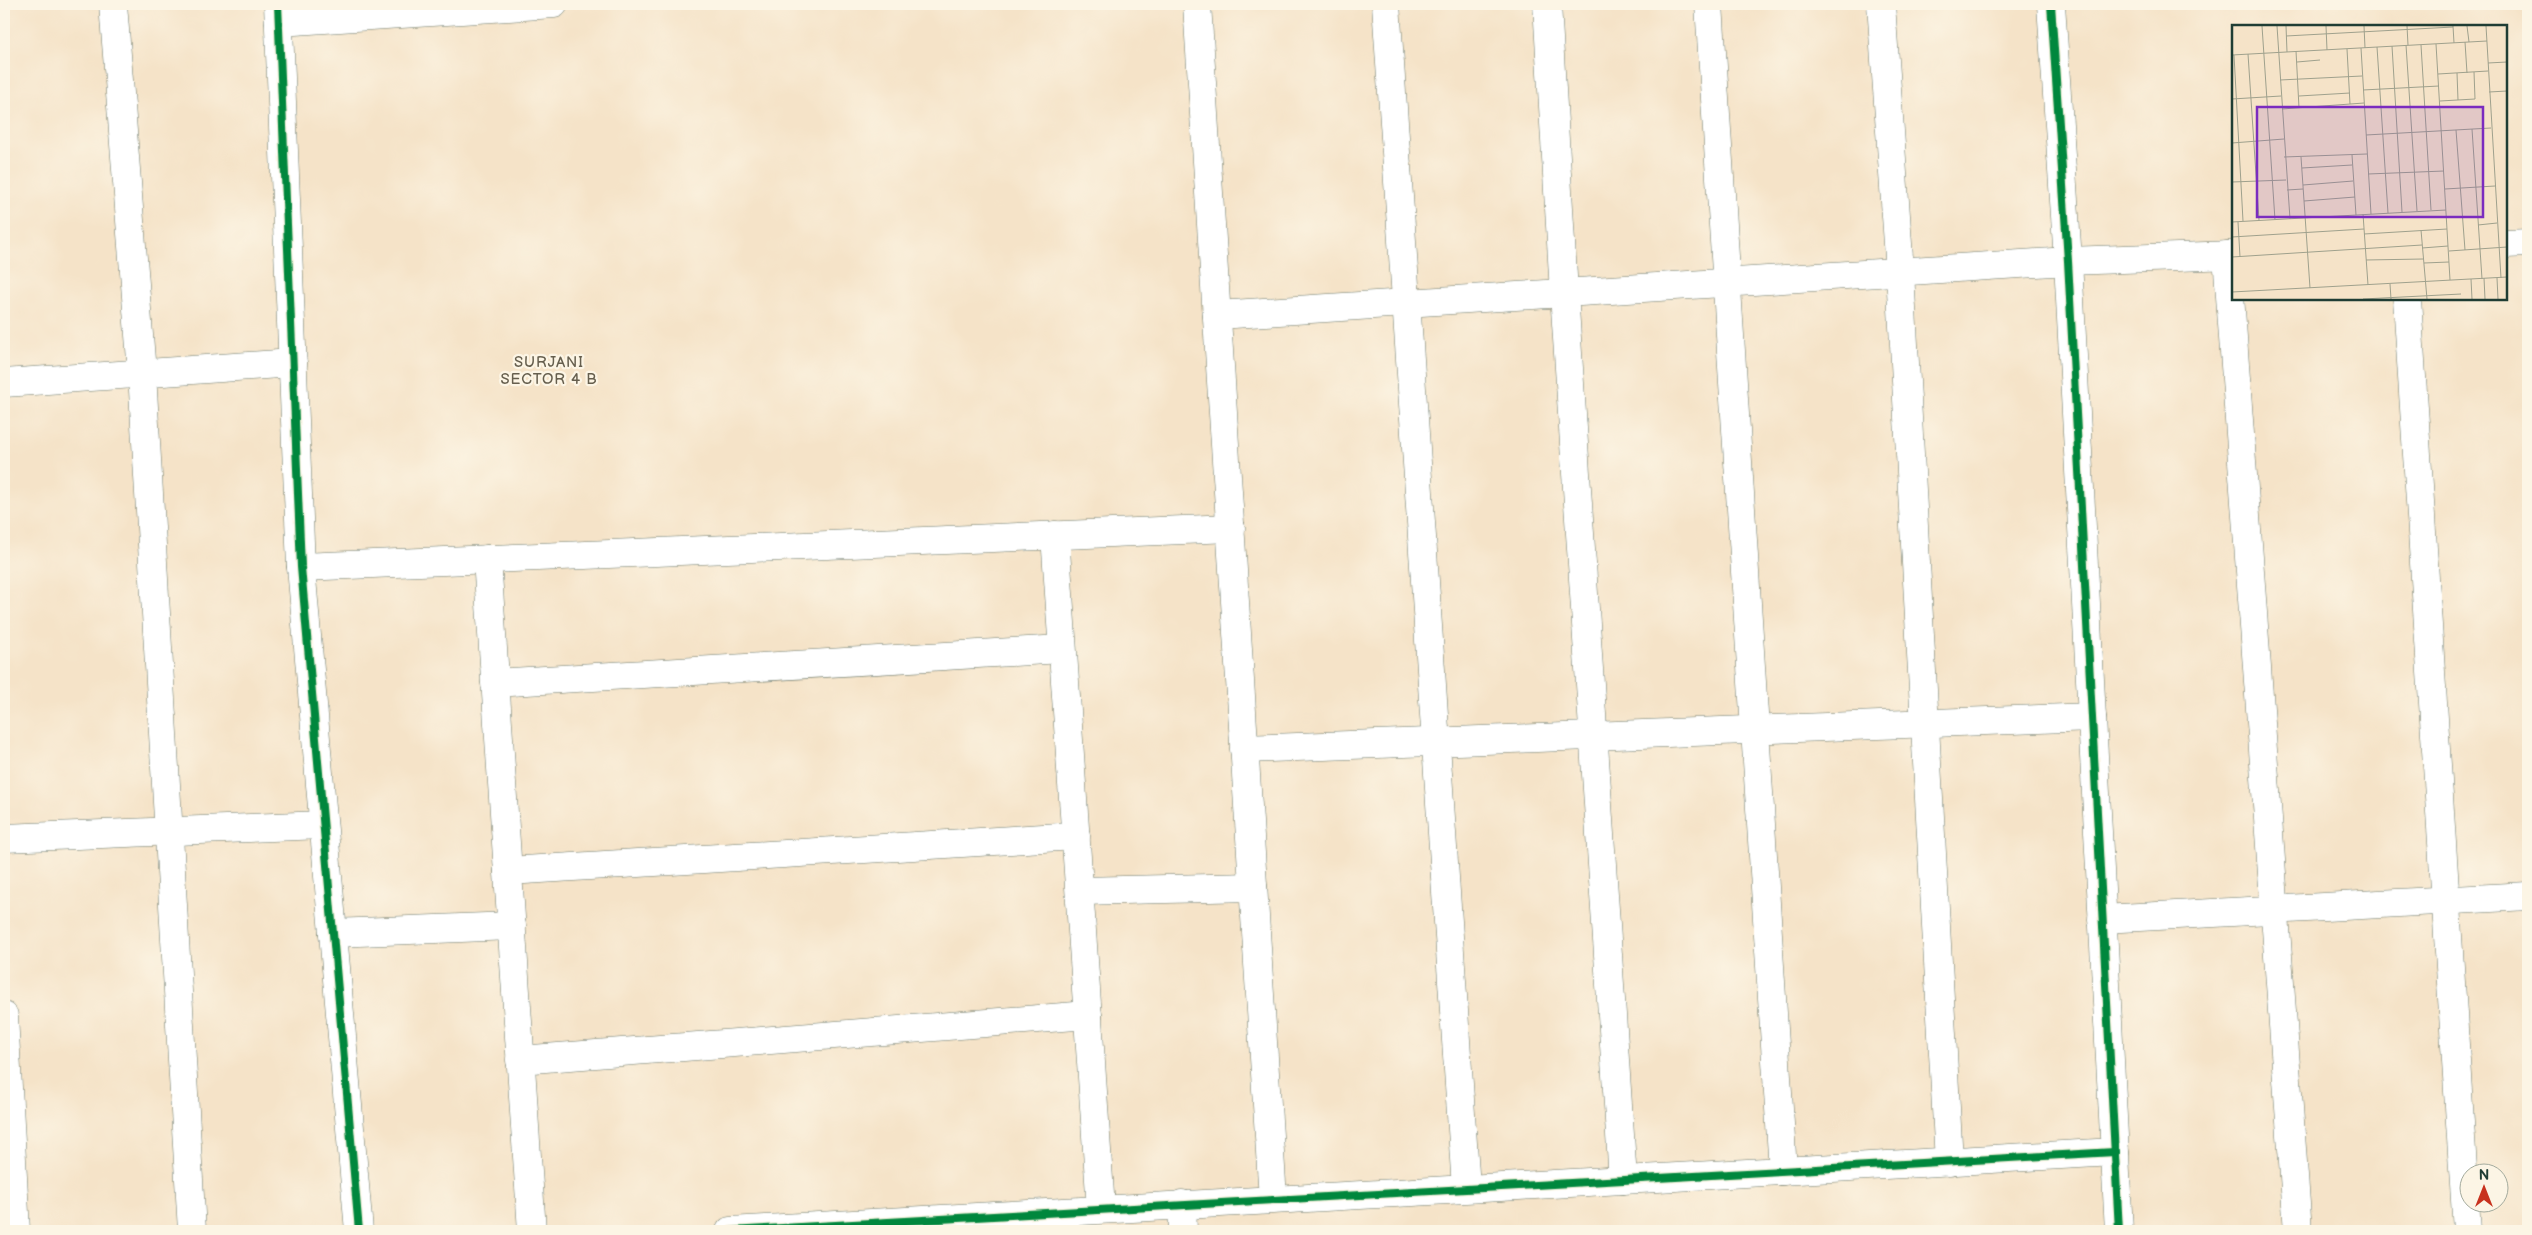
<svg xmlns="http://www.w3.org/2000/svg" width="2532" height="1235" font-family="'Balsamiq Sans',sans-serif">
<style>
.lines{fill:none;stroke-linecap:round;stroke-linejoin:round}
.minor-casing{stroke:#6a7768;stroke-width:29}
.minor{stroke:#fff;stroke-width:28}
.cycleway-casing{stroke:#fcf5e5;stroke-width:11}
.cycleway{stroke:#00873e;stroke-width:8}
.labels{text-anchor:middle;stroke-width:4.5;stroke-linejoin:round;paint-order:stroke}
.neighbourhood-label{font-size:15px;letter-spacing:1px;fill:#665f4e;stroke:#fcf5e5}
.inset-road{fill:none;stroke:#9fa18d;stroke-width:1}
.view{fill:#7b2cbf;fill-opacity:0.15;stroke:#7b2cbf;stroke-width:2.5}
.inset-edge{fill:none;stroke:#1f3d34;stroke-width:2.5}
</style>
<rect width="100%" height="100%" fill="#fcf5e5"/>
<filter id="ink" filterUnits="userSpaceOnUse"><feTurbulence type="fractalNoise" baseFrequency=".02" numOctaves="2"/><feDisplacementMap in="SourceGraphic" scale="10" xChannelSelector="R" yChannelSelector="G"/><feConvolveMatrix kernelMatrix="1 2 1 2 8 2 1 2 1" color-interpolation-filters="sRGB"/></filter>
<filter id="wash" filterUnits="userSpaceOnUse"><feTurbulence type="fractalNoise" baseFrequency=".0096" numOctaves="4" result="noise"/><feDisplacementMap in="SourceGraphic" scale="20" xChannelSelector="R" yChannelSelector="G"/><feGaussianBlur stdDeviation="1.12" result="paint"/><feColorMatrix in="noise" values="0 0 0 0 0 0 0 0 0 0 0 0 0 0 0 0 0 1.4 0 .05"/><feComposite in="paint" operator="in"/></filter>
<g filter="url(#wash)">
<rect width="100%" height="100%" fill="#f5e3c8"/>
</g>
<g filter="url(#ink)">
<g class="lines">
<defs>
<g id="minor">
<path d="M113,4L142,373L192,1231"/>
<path d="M278,4L301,567L359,1231"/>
<path d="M1197,4L1273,1199"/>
<path d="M1386,4L1466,1188"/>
<path d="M1547,4L1564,293L1623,1180"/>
<path d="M1709,4L1783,1171"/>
<path d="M1881,4L1900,272L1949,1162"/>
<path d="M2051,4L2068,261L2119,1231"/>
<path d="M279,22L554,4"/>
<path d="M2506,244L2528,243"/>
<path d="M2227,255L2298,1231"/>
<path d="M2407,299L2467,1231"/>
<path d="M1217,315L2068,261L2233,255"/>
<path d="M4,383L293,363"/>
<path d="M1055,535L1101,1209"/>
<path d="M487,559L532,1231"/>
<path d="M301,567L1231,528"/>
<path d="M495,683L1062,649"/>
<path d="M1244,749L2092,717"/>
<path d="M4,838L323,825"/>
<path d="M508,871L1076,836"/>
<path d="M1080,891L1253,887"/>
<path d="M2102,919L2528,896"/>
<path d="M333,933L512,926"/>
<path d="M4,1016L16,1231"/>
<path d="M520,1060L1088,1015"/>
<path d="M1182,1204L1183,1231"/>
<path d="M730,1231L2115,1152"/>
</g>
</defs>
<use href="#minor" class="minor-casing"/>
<use href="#minor" class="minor"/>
<defs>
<g id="cycleway">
<path d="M278,4L301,567L359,1231"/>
<path d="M2051,4L2068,261L2119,1231"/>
<path d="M730,1231L2115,1152"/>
</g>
</defs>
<use href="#cycleway" class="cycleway-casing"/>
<use href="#cycleway" class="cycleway"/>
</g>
</g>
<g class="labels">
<g class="neighbourhood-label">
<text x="549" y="367">SURJANI<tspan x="549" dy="17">SECTOR 4 B</tspan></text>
</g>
</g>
<g transform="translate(2232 25)">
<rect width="275" height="275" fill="#f5e3c8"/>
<path class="inset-road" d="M30,1L43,195M45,1L58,194M54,1L55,27M94,1L95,25M132,1L133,23M175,1L176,20M221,1L222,18M235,1L237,17M254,1L269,253M54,11L221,2M233,17L235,48M204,19L218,255M174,20L185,186M189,20L199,185M160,21L170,187M145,22L156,188M129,23L139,189M115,24L118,79M64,26L67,83M16,29L27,195M0,30L255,16M2,30L11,196M65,37L88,35M256,38L275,37M225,48L226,75M206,49L256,46M48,55L130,51M131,65L207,61M257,67L275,66M67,71L118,68M0,74L49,71M208,76L243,74L242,47M50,84L132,78M240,104L250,254M224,105L233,225M134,110L259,103M0,118L52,114M120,130L124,190M52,132L135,129M69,132L78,263M70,143L120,140M136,149L212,146M0,157L54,155M71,160L121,156M213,164L263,161M55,165L71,164M72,176L123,172M131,189L136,260M0,197L214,185M6,197L8,232M246,200L265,198M189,205L195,274M132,209L215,204M0,212L132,204M190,223L216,221M217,226L275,222M0,232L190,220M134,235L191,234M192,238L217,237M252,253L253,274M265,253L266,274M239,254L240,274M158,259L159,274M0,267L275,252M131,274L229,269"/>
<path class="view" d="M25,82H251V192H25Z"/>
<rect width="275" height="275" class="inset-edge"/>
</g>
<rect width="2532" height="1235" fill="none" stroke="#fcf5e5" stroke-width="20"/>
<g transform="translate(2484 1188)"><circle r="24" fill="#fcf5e5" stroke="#a4ab9e"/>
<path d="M0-4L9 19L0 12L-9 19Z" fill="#c8321e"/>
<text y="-8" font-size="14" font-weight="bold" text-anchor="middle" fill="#1f3d34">N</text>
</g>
</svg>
